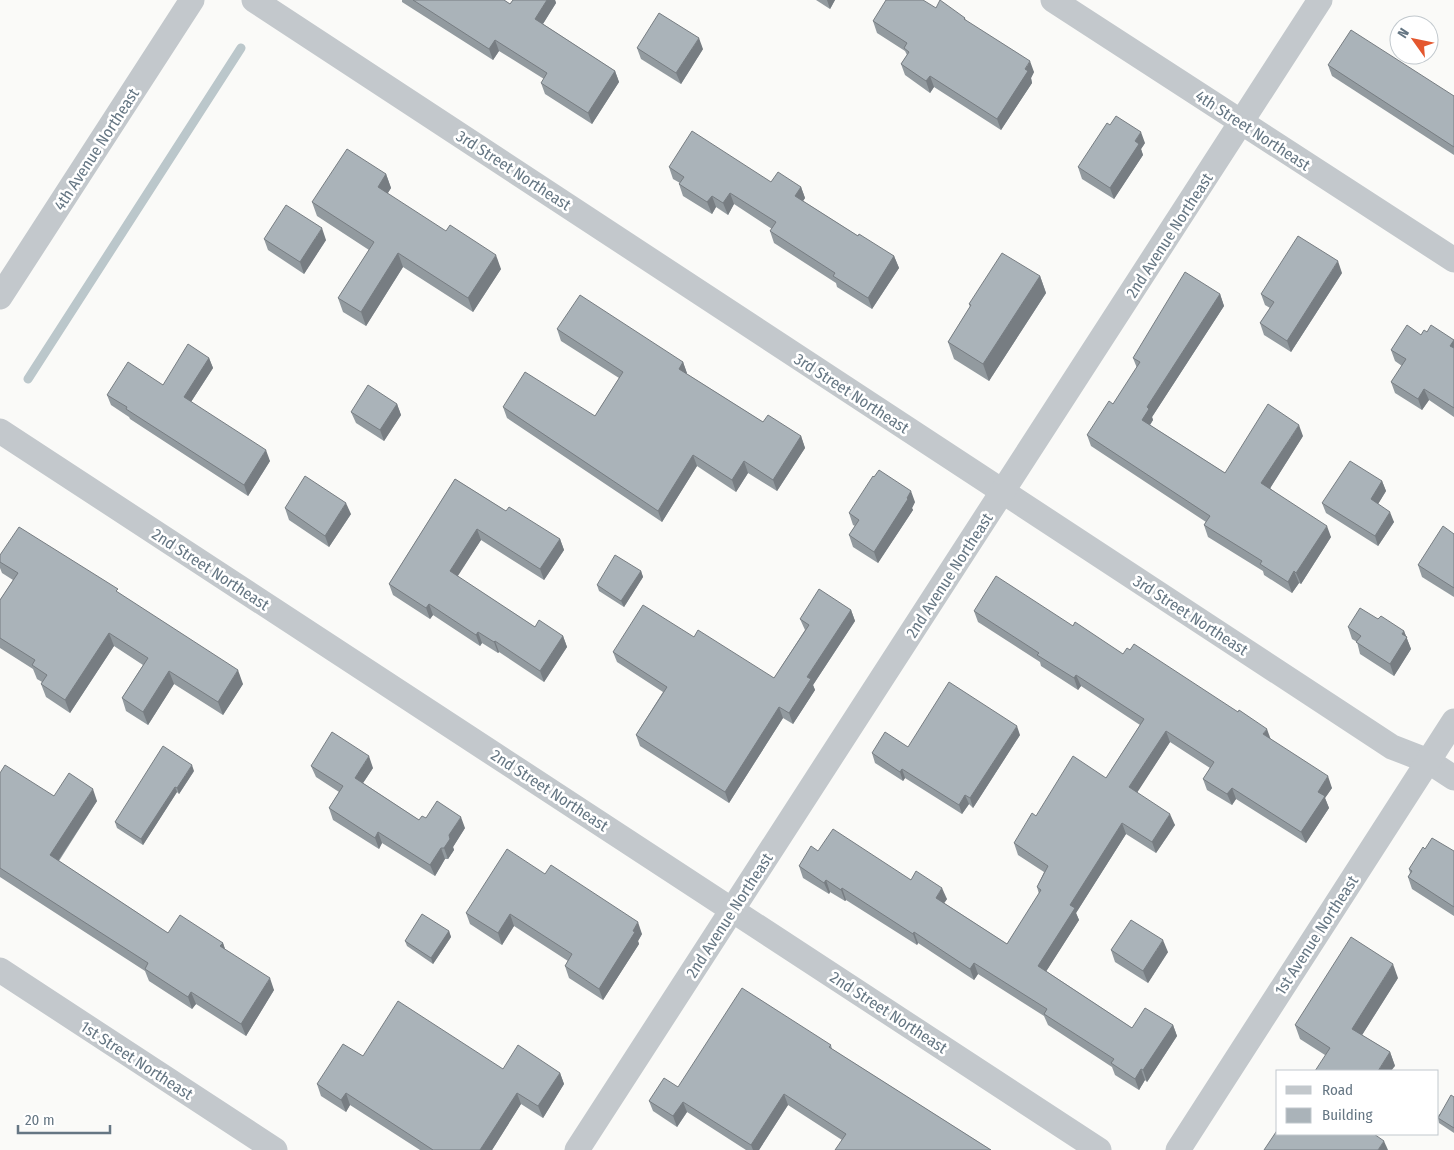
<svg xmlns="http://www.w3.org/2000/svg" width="1454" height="1150" font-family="'Fira Sans Condensed',sans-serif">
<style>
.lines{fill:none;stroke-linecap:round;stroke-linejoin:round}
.stream{stroke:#bbc7cb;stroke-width:9}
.minor{stroke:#c3c8cc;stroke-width:25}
.wall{fill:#929a9f}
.shaded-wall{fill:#777d82}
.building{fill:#aab3b9;stroke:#777d82}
.labels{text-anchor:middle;stroke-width:5;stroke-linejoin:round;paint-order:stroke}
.street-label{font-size:16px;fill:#657683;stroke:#fff}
</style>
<rect width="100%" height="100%" fill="#fafaf8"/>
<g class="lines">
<path class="stream" d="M28,379L241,48"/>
<g class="minor">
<path d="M254,0L1392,747L1428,761L1454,778"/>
<path d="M1053,0L1454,260"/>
<path d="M0,297L192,0"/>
<path d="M0,431L1099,1150"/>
<path d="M0,970L275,1150"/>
<path d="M577,1150L1320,0"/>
<path d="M1178,1150L1454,721"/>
</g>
</g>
<g class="wall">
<path d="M402,0H504L510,4L513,0H555L556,3L543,24L615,71L619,82L592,124L545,94L541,83L544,79L499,51L493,60L402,2Z"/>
<path d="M816,0H835L830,9Z"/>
<path d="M936,8L965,18L966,21L1034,72L1031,78L1032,83L1001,130L934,87L930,93L905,75L901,64L907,55L905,51L877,33L873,21Z"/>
<path d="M637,48L703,49L681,84L641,59Z"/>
<path d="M1328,65L1454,96V155L1332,76Z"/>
<path d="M1145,143L1141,149L1143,155L1114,199L1082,179L1078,167Z"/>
<path d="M669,167L801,187L805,198L803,201L858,236L894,256L899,268L872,309L837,287L836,283L774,243L770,231L772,229L734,204L728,215L716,207L712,214L683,196L679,184L680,183L673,179Z"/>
<path d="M386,174L391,188L387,194L501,269L473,312L403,267L366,326L343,312L338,298L369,250L317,216L312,202Z"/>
<path d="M264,239L326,240L304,274L268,250Z"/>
<path d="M1342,273L1291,352L1264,335L1260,323L1270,308L1265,305L1261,294Z"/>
<path d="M1040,276L1046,293L989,381L954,359L948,342L970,307L969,304Z"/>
<path d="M1220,294L1224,306L1152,417L1153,420L1150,425L1225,473L1303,436L1270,488L1331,537L1301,584L1299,583L1292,593L1264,575L1263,571L1208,537L1204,525L1206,522L1091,446L1087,435L1113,404L1137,368L1133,358Z"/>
<path d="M557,329L683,362L687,374L763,422L801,436L805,448L777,491L748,473L736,492L697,466L662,522L507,418L503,407L595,416L619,378L561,341Z"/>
<path d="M1427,332L1454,340V417L1429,400L1422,410L1395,393L1391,382L1402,366L1395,361L1391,350Z"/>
<path d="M209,358L213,368L191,402L270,461L248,496L130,419L129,417L111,405L107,395L163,385Z"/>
<path d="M397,404L401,415L384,441L356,423L351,412Z"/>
<path d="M455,479L506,511L560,539L564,550L544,580L481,540L457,576L535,627L563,636L567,647L544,682L499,652L498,653L482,643L480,646L433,615L430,619L393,595L389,584Z"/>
<path d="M1382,481L1386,491L1378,504L1394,522L1378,546L1326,513L1322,503Z"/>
<path d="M915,502L912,508L913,510L878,563L853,547L849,535L855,526L853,525L849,513Z"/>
<path d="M285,508L351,514L329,547L289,520Z"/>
<path d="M1454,534V597L1422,577L1418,565Z"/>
<path d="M0,555L119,593L243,684L223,715L174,684L148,725L126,711L122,698L143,665L114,646L70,713L46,697L41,684L42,682L37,679L33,669L0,648V600L13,580L2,573L0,568Z"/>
<path d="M641,571L643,577L624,607L599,591L597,585Z"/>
<path d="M851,610L855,621L813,685L815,690L793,724L783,718L729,803L640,746L636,735L663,692L617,662L613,652L694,637L774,678L805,630L800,619Z"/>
<path d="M974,611L1073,626L1123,654L1271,739L1332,788L1325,798L1329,808L1306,843L1236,799L1232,805L1207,790L1203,779L1210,768L1170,742L1137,792L1175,825L1156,853L1126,834L1076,913L1079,920L1046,971L1132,1028L1173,1025L1177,1036L1147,1082L1145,1080L1139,1090L1115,1075L1112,1067L1048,1025L1044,1016L978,974L974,980L918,943L917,945L846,900L845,901L830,892L829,894L803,878L799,866L818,851L911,880L947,899L944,903L1007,944L1039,894L1037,887L1044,872L1018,855L1014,843L1036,816L1106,778L1140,725L1081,686L1078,690L1041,666L1040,662L978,622Z"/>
<path d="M1378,619L1404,631L1411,649L1394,676L1360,654L1357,642L1352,639L1348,627Z"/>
<path d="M1020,735L973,808L969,804L962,814L905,778L903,781L875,763L872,753L908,747Z"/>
<path d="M311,766L373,768L363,783L419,820L426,818L465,828L453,847L454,850L448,859H445L435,876L382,843L379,849L333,820L329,808L339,792L316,777Z"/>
<path d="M194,771L179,794L177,792L143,845L117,828L115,822Z"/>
<path d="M0,773L54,796L97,801L59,861L168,933L223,943L225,949L274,990L246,1036L196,1004L192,1009L149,981L145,971L0,877Z"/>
<path d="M1425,849L1454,851V916L1412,889L1408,877L1410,873L1409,869Z"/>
<path d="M545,874L642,934L638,941L639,944L603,1000L569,978L565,966L568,961L514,926L502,945L470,924L466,913Z"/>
<path d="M449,931L451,937L433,964L407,946L405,941Z"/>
<path d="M1111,950L1168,952L1148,983L1115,962Z"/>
<path d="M1398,978L1362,1035L1390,1052L1395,1066L1325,1055L1300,1039L1295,1025Z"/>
<path d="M831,1045L832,1049L991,1150L842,1140L788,1105L759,1150H746L687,1112L677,1127L653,1111L649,1101L678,1087Z"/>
<path d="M363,1056L503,1069L560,1073L564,1084L543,1118L521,1104L492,1150H420L350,1105L346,1112L321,1096L317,1084Z"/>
<path d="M1454,1097V1133L1439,1123L1438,1119V1116Z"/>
</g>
<g class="shaded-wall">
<path d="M547,0H555L556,3L539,30L535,19Z"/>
<path d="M827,0H835L830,9Z"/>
<path d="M699,38L703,49L681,84L676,73Z"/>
<path d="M495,40L499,51L493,60L489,49Z"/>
<path d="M1030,61L1034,72L1031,78L1032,83L1001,130L997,119Z"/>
<path d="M615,71L619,82L592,124L588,113Z"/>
<path d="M930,76L934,87L930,93L926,81Z"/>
<path d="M1141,132L1145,143L1141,149L1143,155L1114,199L1110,188L1135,141Z"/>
<path d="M386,174L391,188L383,201L378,187Z"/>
<path d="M801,187L805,198L799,207L795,196Z"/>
<path d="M730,193L734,204L728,215L723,203Z"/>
<path d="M712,196L716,207L712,214L707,202Z"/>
<path d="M322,228L326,240L304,274L300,262Z"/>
<path d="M398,253L403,267L366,326L361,312Z"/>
<path d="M496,255L501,269L473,312L468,298Z"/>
<path d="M894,256L899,268L872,309L868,298Z"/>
<path d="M1338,261L1342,273L1291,352L1287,341Z"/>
<path d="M1040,276L1046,293L989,381L983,364Z"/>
<path d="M1220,294L1224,306L1152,417L1153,420L1146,431L1142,420L1147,407Z"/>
<path d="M1454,340V357L1450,346Z"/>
<path d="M209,358L213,368L187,408L184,397Z"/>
<path d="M683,362L687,373L683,380L679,369Z"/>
<path d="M1424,389L1429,400L1422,410L1418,399Z"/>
<path d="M397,404L401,415L384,441L380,430Z"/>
<path d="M1299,425L1303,436L1266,495L1261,483Z"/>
<path d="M801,436L805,448L777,491L773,480Z"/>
<path d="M266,450L270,461L248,496L244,485Z"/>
<path d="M693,455L697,466L662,522L658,511Z"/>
<path d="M744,461L748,473L736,492L732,480Z"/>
<path d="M1382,481L1386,491L1375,509L1371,499Z"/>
<path d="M911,491L915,502L912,508L913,510L878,563L874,552Z"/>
<path d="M346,503L351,514L329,547L325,536Z"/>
<path d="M1390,512L1394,522L1378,546L1375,536Z"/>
<path d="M1327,526L1331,537L1301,584L1296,573Z"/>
<path d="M477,529L481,540L454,582L450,571Z"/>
<path d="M560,539L564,550L544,580L540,569Z"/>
<path d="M641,571L643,577L624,607L621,601Z"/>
<path d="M1294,571L1299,583L1292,593L1288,582Z"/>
<path d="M429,604L433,615L430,619L426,608Z"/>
<path d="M851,610L855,621L813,685L815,690L793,724L789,713L807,677Z"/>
<path d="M1404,631L1411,649L1394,676L1390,664Z"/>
<path d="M478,632L482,643L480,646L476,635Z"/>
<path d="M109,633L114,646L70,713L65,700Z"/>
<path d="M563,636L567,647L544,682L540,671Z"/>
<path d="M495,641L499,652L498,653L494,642Z"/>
<path d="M238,670L243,684L223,715L218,702Z"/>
<path d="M169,671L174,684L148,725L143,712Z"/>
<path d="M1076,675L1081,686L1078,690L1074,678Z"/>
<path d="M779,707L783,718L729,803L725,792Z"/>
<path d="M1017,726L1020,735L973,808L970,798Z"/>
<path d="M1267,729L1271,740L1263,734Z"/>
<path d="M1166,731L1170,742L1133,799L1129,787Z"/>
<path d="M369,756L373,768L359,789L355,778Z"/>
<path d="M192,765L194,771L179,794L177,788Z"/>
<path d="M902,769L905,778L903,781L900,772Z"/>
<path d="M1328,776L1332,788L1325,798L1329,808L1306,843L1301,832L1318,792Z"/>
<path d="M175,787L177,792L143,845L141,839Z"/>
<path d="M1232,788L1236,799L1232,805L1227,794Z"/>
<path d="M93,789L97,801L54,867L50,855Z"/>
<path d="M965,795L969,804L962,814L959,805Z"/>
<path d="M1170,814L1175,825L1156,853L1152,842Z"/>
<path d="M461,817L465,828L453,847L454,850L448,859L444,848L449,835Z"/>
<path d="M1122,823L1126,834L1076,913L1079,920L1042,978L1038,966L1070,905Z"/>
<path d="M378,832L382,843L379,849L375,838Z"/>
<path d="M441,848L445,859L435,876L430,865Z"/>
<path d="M826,880L830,892L829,894L824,883Z"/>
<path d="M842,888L846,900L845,901L841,890Z"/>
<path d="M942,888L947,899L940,909L936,898Z"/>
<path d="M510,914L514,926L502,945L498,933Z"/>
<path d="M638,922L642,934L638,941L639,944L603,1000L599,989Z"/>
<path d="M449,931L451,937L433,964L431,958Z"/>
<path d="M914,932L918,943L917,945L913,934Z"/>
<path d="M1163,940L1168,952L1148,983L1143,971Z"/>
<path d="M223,943L227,955L220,946Z"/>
<path d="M974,963L978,974L974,980L970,969Z"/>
<path d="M1393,964L1398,978L1357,1043L1352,1029Z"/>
<path d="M270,978L274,990L246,1036L241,1024Z"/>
<path d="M191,992L196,1004L192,1009L188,997Z"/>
<path d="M1173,1025L1177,1036L1147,1082L1143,1070Z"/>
<path d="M1390,1052L1395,1066L1391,1071H1378Z"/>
<path d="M1141,1069L1145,1080L1139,1090L1135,1079Z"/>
<path d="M560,1073L564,1084L543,1118L538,1106Z"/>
<path d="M346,1093L350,1105L346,1112L341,1100Z"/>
<path d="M517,1093L521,1104L492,1150H480Z"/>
<path d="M784,1094L788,1105L759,1150H753L751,1145Z"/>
<path d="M683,1102L687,1112L677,1127L673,1116Z"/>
<path d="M1384,1141L1388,1150H1378Z"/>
</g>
<g class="building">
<path d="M413,0H504L510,4L513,0H547L535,19L615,71L588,113L541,83L547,73L495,40L489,49Z"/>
<path d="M886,0H923L936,8L940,0L965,18L964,19L1030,61L1025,69L1028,71L997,119L930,76L926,81L901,64L909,52L904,48L907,43L873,21Z"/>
<path d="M659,13L699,38L676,73L637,48Z"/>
<path d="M1351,30L1454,96V147L1328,65Z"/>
<path d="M1116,116L1141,132L1135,141L1139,144L1110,188L1078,167L1107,123L1110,125Z"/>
<path d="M692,131L771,182L778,172L801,187L795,196L858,236L859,234L894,256L868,298L833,276L835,273L770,231L776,222L730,193L723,203L712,196L707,202L679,184L684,177L669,167Z"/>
<path d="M347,149L386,174L378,187L446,231L450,225L496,255L468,298L398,253L361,312L338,298L374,242L312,202Z"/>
<path d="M286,205L322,228L300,262L264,239Z"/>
<path d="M1298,236L1338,261L1287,341L1260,323L1274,302L1261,294Z"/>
<path d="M1002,253L1040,276L983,364L948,342L971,305L969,304Z"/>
<path d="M1185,272L1220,294L1147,407L1149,409L1142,420L1225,473L1268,404L1299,425L1261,483L1327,526L1296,573L1294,571L1288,582L1260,564L1262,561L1204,525L1210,516L1087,435L1109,401L1113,404L1140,362L1133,358Z"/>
<path d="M580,295L683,362L679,369L763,422L768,415L801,436L773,480L744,461L732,480L693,455L658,511L503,407L525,372L595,416L623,372L557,329Z"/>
<path d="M1407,325L1421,335L1424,330L1427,332L1431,325L1454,340L1450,346L1454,348V408L1424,389L1418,399L1391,382L1406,359L1391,350Z"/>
<path d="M188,344L209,358L184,397L266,450L244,485L126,409L127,407L107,395L128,362L163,385Z"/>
<path d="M368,385L397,404L380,430L351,412Z"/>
<path d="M1350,461L1382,481L1371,499L1390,512L1375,536L1322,503Z"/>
<path d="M879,470L911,491L907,498L908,499L874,552L849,535L859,520L849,513L873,476L874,477Z"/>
<path d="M305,476L346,503L325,536L285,508Z"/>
<path d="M455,479L506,511L509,507L560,539L540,569L477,529L450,571L535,627L539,620L563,636L540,671L495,641L494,642L478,632L476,635L429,604L426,608L389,584Z"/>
<path d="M1443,526L1454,534V588L1418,565Z"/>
<path d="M19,527L118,589L116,591L238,670L218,702L169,671L143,712L122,698L148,658L109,633L65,700L41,684L47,675L32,665L35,660L0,638V600L18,573L0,562V555Z"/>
<path d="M615,555L641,571L621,601L597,585Z"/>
<path d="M996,576L1073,626L1075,622L1123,654L1127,648L1130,650L1134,644L1238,712L1239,710L1267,729L1263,734L1328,776L1318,792L1325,796L1301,832L1232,788L1227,794L1203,779L1214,762L1166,731L1129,787L1170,814L1152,842L1122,823L1070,905L1075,908L1038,966L1132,1028L1145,1008L1173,1025L1143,1070L1141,1069L1135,1079L1111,1063L1114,1059L1044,1014L1047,1009L974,963L970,969L914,932L913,934L842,888L841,890L826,880L824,883L799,866L811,846L818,851L833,829L911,880L916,871L942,888L936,898L1007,944L1041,890L1037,887L1048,866L1014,843L1032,813L1036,816L1073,756L1106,778L1144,719L1076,675L1074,678L1037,655L1039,653L974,611Z"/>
<path d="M819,589L851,610L807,677L811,679L789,713L779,707L725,792L636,735L667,687L613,652L643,605L694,637L698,630L774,678L809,625L800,619Z"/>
<path d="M1360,608L1378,619L1381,616L1404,631L1402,634L1407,637L1390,664L1356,642L1361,636L1348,627Z"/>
<path d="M949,682L1017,726L970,798L965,795L959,805L902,769L900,772L872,753L885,732L908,747Z"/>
<path d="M332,732L369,756L355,778L419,820L422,816L426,818L437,801L461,817L449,835L450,839L444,848H441L430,865L378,832L375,838L329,808L343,786L311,766Z"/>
<path d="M163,746L192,765L177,788L175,787L141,839L115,822Z"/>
<path d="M5,765L54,796L69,773L93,789L50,855L168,933L180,915L223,943L220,946L270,978L241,1024L191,992L188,997L145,969L148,963L0,868V773Z"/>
<path d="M1432,838L1454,851V907L1408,877L1412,871L1409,869L1423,847L1425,849Z"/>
<path d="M507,849L545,874L551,865L638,922L633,931L635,932L599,989L565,966L572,954L510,914L498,933L466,913Z"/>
<path d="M422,914L449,931L431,958L405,941Z"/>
<path d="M1131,920L1163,940L1143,971L1111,950Z"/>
<path d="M1351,937L1393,964L1352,1029L1390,1052L1378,1071H1315L1330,1048L1295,1025Z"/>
<path d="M742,988L831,1045L829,1047L991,1150H835L846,1134L784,1094L751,1145L683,1102L673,1116L649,1101L664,1078L678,1087Z"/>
<path d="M398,1001L503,1069L518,1045L560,1073L538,1106L517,1093L480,1150H433L346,1093L341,1100L317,1084L343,1044L363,1056Z"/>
<path d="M1451,1095L1454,1097V1128L1438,1118Z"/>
<path d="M1278,1129V1134H1374L1384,1141L1378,1150H1264Z"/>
</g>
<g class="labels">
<g class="street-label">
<text transform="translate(1253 130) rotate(33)" y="6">4th Street Northeast</text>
<text transform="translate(96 149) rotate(-57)" y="6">4th Avenue Northeast</text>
<text transform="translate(514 170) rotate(33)" y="6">3rd Street Northeast</text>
<text transform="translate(1169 235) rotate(-57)" y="6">2nd Avenue Northeast</text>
<text transform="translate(852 393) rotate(33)" y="6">3rd Street Northeast</text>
<text transform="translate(211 569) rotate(33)" y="6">2nd Street Northeast</text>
<text transform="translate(949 575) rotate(-57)" y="6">2nd Avenue Northeast</text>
<text transform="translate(1191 615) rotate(33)" y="6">3rd Street Northeast</text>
<text transform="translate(550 790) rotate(33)" y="6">2nd Street Northeast</text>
<text transform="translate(729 915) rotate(-57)" y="6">2nd Avenue Northeast</text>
<text transform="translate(1316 935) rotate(-57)" y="6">1st Avenue Northeast</text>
<text transform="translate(889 1012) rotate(33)" y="6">2nd Street Northeast</text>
<text transform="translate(137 1060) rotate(33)" y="6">1st Street Northeast</text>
</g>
</g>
<rect x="1276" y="1070" width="162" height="65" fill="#ffffff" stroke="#c1c8cd"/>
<rect x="1286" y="1086" width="25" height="8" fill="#c3c8cc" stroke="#c1c8cd"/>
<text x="1322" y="1095" font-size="15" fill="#657683">Road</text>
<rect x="1286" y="1108" width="25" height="15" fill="#aab3b9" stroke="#c1c8cd"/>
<text x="1322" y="1120" font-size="15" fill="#657683">Building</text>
<g transform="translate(1414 40) rotate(303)"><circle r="24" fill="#ffffff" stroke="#c1c8cd"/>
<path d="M0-4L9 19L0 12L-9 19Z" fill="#e4572e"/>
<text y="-8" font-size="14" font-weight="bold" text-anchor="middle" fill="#657683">N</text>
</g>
<path d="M18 1125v8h92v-8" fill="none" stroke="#657683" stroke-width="2.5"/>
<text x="25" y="1125" font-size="15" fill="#657683" stroke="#ffffff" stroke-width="4" paint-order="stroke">20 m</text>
</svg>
